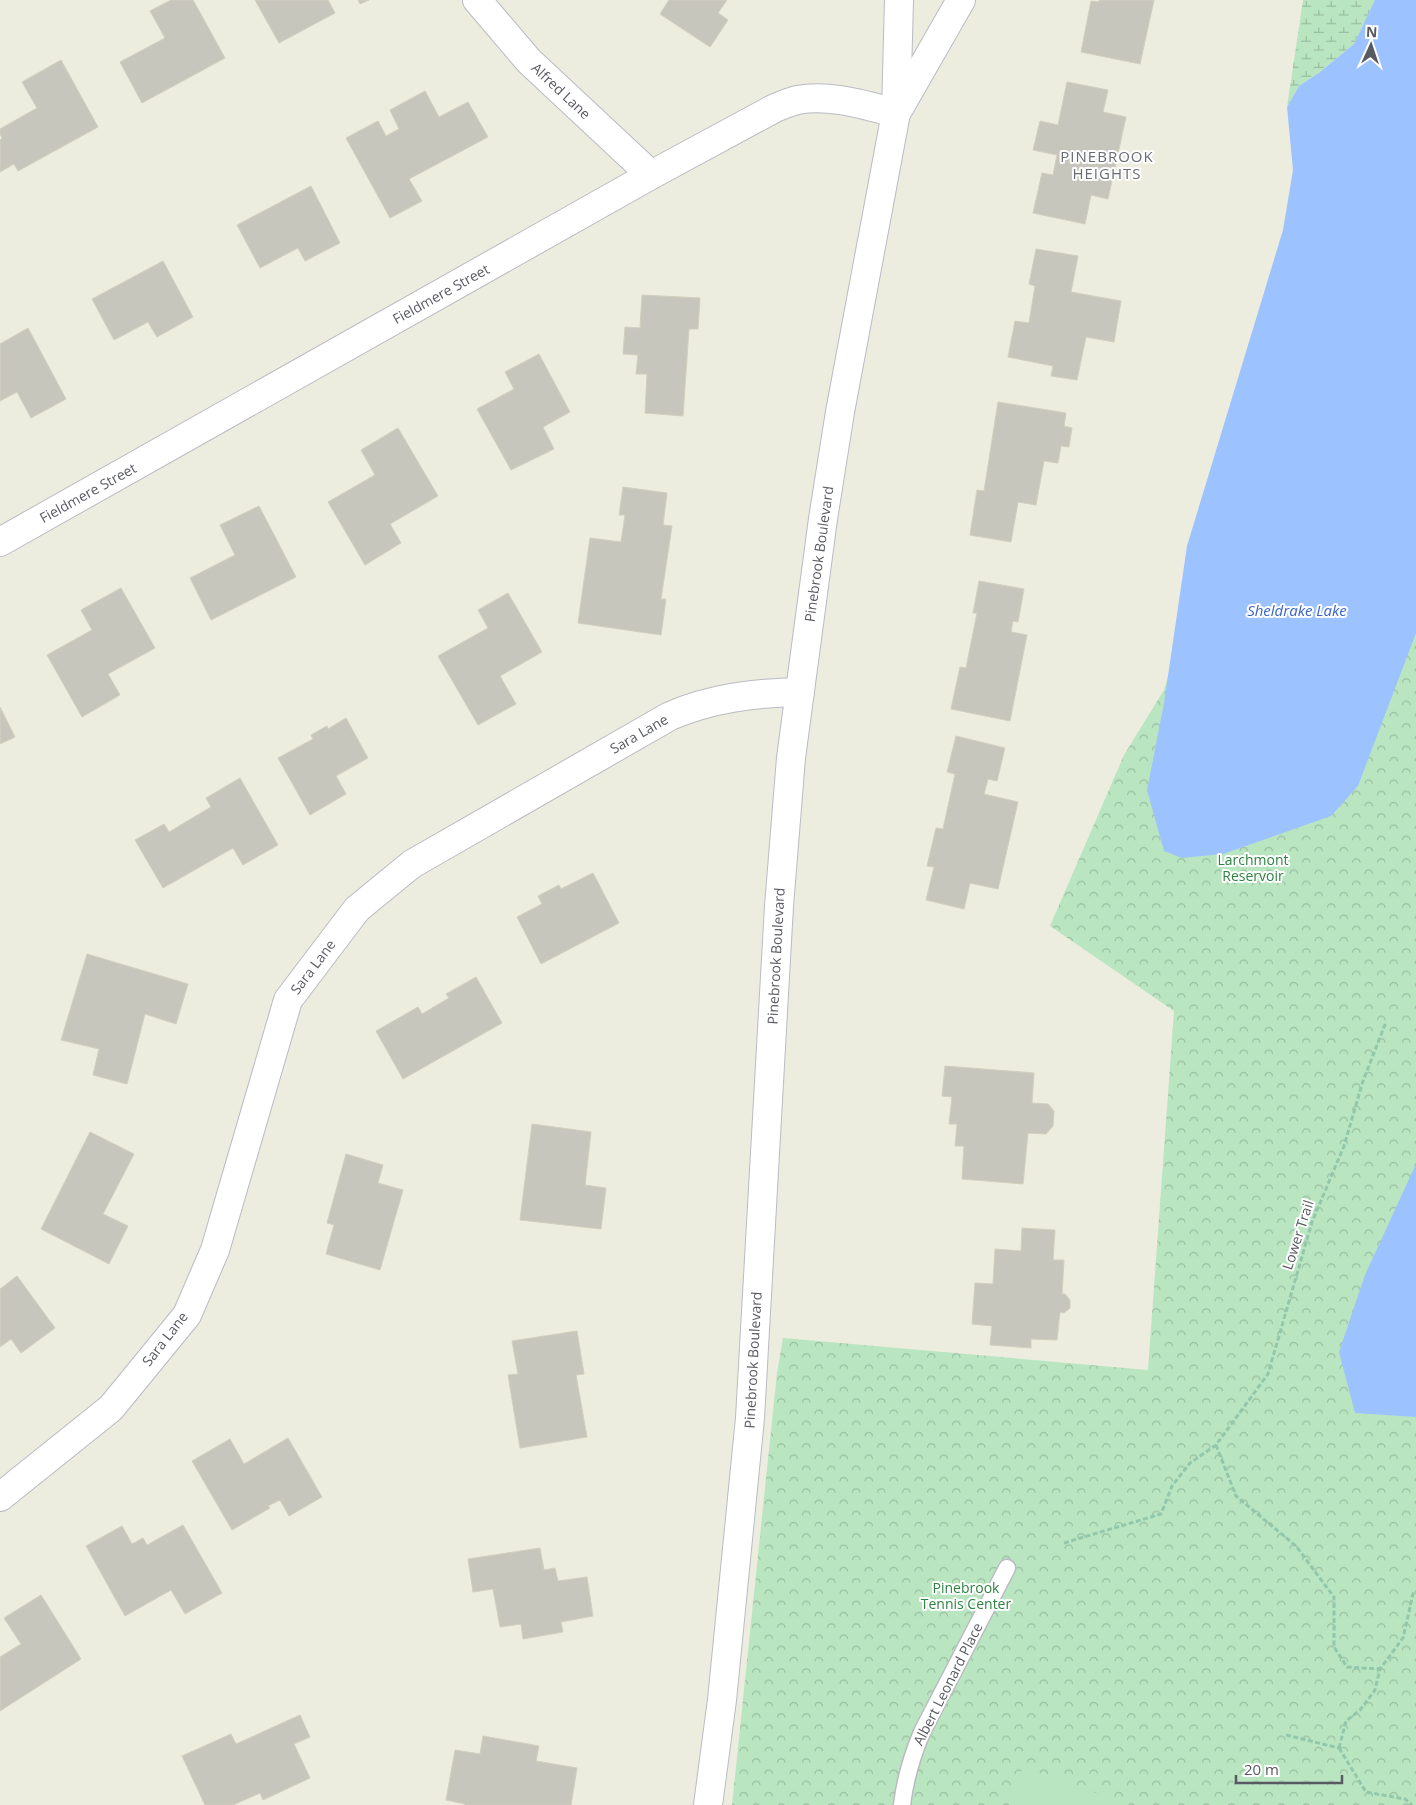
<svg xmlns="http://www.w3.org/2000/svg" width="1416" height="1805" font-family="'Open Sans',sans-serif">
<style>
.forest{fill:url(#forest-crowns)}
.wetland{fill:url(#wetland-marsh)}
.pitch{fill:#b9e6c1}
.water{fill:#9cc2ff}
.building{fill:#c7c6bc;stroke:#d1cfbd}
.lines{fill:none;stroke-linecap:round;stroke-linejoin:round}
.lane-casing{stroke:#babbc2;stroke-width:19}
.street-casing{stroke:#babbc2;stroke-width:30}
.secondary-casing{stroke:#babcc4;stroke-width:30}
.path{stroke:#92c7ab;stroke-width:3;stroke-dasharray:5 2.5;stroke-linecap:butt}
.lane{stroke:#fff;stroke-width:16}
.street{stroke:#fff;stroke-width:28}
.secondary{stroke:#fff;stroke-width:28}
.labels{text-anchor:middle;stroke-width:4;stroke-linejoin:round;paint-order:stroke}
.street-label{font-size:14px;fill:#585a61;stroke:#fff}
.park-label{font-size:14px;fill:#2e8241;stroke:#fff}
.neighbourhood-label{font-size:15px;letter-spacing:1px;fill:#696c73;stroke:#fff}
.water-label{font-size:15px;font-style:italic;fill:#3964c9;stroke:#fff}
</style>
<defs>
<pattern id="forest-crowns" width="20" height="18" patternUnits="userSpaceOnUse" patternTransform="scale(1.25)"><rect width="20" height="18" fill="#b9e6c1"/><path d="M2 6a3 3 0 1 1 6 0M12 15a3 3 0 1 1 6 0" fill="none" stroke="#99bda0"/></pattern>
<pattern id="wetland-marsh" width="20" height="14" patternUnits="userSpaceOnUse" patternTransform="scale(1.25)"><rect width="20" height="14" fill="#b9e6c1"/><path d="M1 5h8M5 5V1M11 12h8M15 12V8" fill="none" stroke="#99bda0"/></pattern>
</defs>
<rect width="100%" height="100%" fill="#ececdf"/>
<path class="forest" d="M1371,0H1416V1805H732L777,1373L783,1338L1148,1370L1174,1011L1050,926L1124,755L1164,690Z"/>
<path class="wetland" d="M1303,0H1375L1354,44L1320,72L1299,86L1287,107Z"/>
<path class="pitch" d="M1023,1767L1130,1805H1009Z"/>
<g class="water">
<path d="M1375,0H1416V633L1358,786L1331,816L1223,854L1182,858L1164,851L1147,790L1164,703L1187,546L1283,230L1293,170L1287,107L1299,86L1320,72L1354,44Z"/>
<path d="M1416,1164V1417L1355,1413L1339,1352L1365,1275Z"/>
</g>
<g class="building">
<path d="M171,0H193L225,58L142,103L120,62L165,38L150,11Z"/>
<path d="M255,0H328L335,13L279,43Z"/>
<path d="M358,0H369L360,4Z"/>
<path d="M669,0H727L718,13L728,20L710,47L660,14Z"/>
<path d="M1099,0H1154L1140,64L1081,52L1091,1L1099,2Z"/>
<path d="M61,60L98,127L18,171L14,164L0,172V140L2,138L0,134V129L37,108L22,82Z"/>
<path d="M1067,82L1108,90L1103,112L1126,117L1108,199L1091,195L1085,224L1033,213L1042,173L1053,175L1057,155L1033,150L1040,121L1058,125Z"/>
<path d="M425,91L439,117L468,102L488,137L409,179L422,201L390,218L346,138L378,121L386,136L399,129L390,110Z"/>
<path d="M311,186L340,243L305,261L298,248L260,268L237,225Z"/>
<path d="M1036,249L1078,256L1071,292L1121,301L1114,342L1086,337L1077,380L1051,376L1053,366L1008,357L1015,321L1029,323L1035,286L1029,284Z"/>
<path d="M163,261L193,317L157,337L148,322L114,340L92,299Z"/>
<path d="M642,295L700,298L698,329H689L683,416L645,413L647,374H636L638,355L623,354L625,327L640,328Z"/>
<path d="M28,328L66,399L31,418L17,392L0,401V344Z"/>
<path d="M539,354L570,412L543,427L554,449L511,470L477,409L514,389L505,372Z"/>
<path d="M998,402L1066,413L1064,426L1072,428L1069,447L1061,446L1058,463L1044,461L1036,505L1018,502L1011,542L970,535L977,490L984,491Z"/>
<path d="M398,428L438,496L390,524L401,543L365,565L328,502L375,475L361,450Z"/>
<path d="M623,487L667,493L663,525L672,526L661,599H666L661,635L578,623L590,538L621,542L625,515H619Z"/>
<path d="M259,506L296,577L211,620L190,578L235,555L220,525Z"/>
<path d="M979,581L1024,589L1018,622L1013,621L1011,632L1027,635L1010,721L951,709L960,667L966,668L977,613H973Z"/>
<path d="M121,588L155,648L108,674L120,695L82,717L47,655L92,630L81,610Z"/>
<path d="M508,593L542,652L500,676L516,704L478,725L438,656L488,628L478,610Z"/>
<path d="M0,707L15,737L0,744Z"/>
<path d="M346,718L368,758L336,776L346,794L310,815L278,758L313,739L311,735L327,726L328,729Z"/>
<path d="M956,736L1005,748L997,781L988,779L984,794L1018,802L998,889L970,883L964,909L926,900L934,867L927,866L936,828L943,829L955,774L947,772Z"/>
<path d="M240,778L278,845L243,865L233,848L163,888L135,840L164,824L169,832L211,807L206,798Z"/>
<path d="M593,873L619,923L541,964L517,917L542,904L538,896L559,885L561,889Z"/>
<path d="M87,954L188,984L176,1024L145,1014L127,1084L93,1075L99,1049L61,1040Z"/>
<path d="M476,977L502,1023L403,1079L376,1031L418,1007L422,1014L449,998L446,994Z"/>
<path d="M945,1066L1034,1073L1032,1103L1048,1104L1054,1111L1053,1126L1046,1134L1028,1133L1023,1184L962,1179L964,1146H955L957,1124H949L952,1097L942,1096Z"/>
<path d="M532,1124L591,1132L585,1185L606,1188L601,1229L520,1220Z"/>
<path d="M90,1132L134,1154L103,1214L128,1226L109,1264L41,1229Z"/>
<path d="M346,1154L383,1165L378,1183L403,1190L380,1270L326,1254L334,1225L327,1223Z"/>
<path d="M1022,1228L1055,1230L1053,1260H1064L1062,1294H1065L1070,1300V1308L1064,1313L1060,1312L1057,1340L1031,1339V1348L990,1345L992,1326L972,1324L975,1283L993,1284L995,1249L1021,1251Z"/>
<path d="M17,1276L55,1328L21,1353L11,1339L0,1347V1289Z"/>
<path d="M577,1331L584,1374L576,1375L587,1437L520,1448L508,1375L518,1374L512,1341Z"/>
<path d="M288,1438L322,1497L289,1516L280,1500L268,1506L270,1508L232,1530L192,1461L230,1439L244,1464Z"/>
<path d="M183,1525L222,1593L185,1614L171,1590L125,1616L86,1546L122,1526L132,1544L143,1538L147,1545Z"/>
<path d="M540,1548L544,1570L555,1568L558,1581L587,1577L593,1616L561,1622L563,1632L523,1639L521,1624L500,1627L493,1589L473,1592L468,1559Z"/>
<path d="M41,1595L81,1659L0,1711V1657L21,1644L4,1618Z"/>
<path d="M300,1715L310,1737L294,1744L310,1778L263,1800L260,1793L233,1805H205L182,1756L231,1734L236,1744Z"/>
<path d="M483,1736L539,1746L536,1761L577,1768L571,1805H465V1804L446,1800L455,1750L480,1754Z"/>
</g>
<g class="lines">
<defs>
<path id="lane" d="M902,1805C905,1779 912,1756 922,1732L1007,1568"/>
<g id="street">
<path d="M477,0L529,61L651,175"/>
<path d="M0,542L651,175L775,108C782,105 790,102 797,100C831,94 864,105 896,113"/>
<path d="M0,1497L111,1408L187,1315L215,1250L288,1000L357,909L412,864L670,716C712,698 754,693 800,692"/>
</g>
<g id="secondary">
<path d="M898,110L961,0"/>
<path d="M708,1805L722,1700L750,1418L779,906L791,758L823,519L840,412L896,113L899,0"/>
</g>
</defs>
<use href="#lane" class="lane-casing"/>
<use href="#street" class="street-casing"/>
<use href="#secondary" class="secondary-casing"/>
<g class="path">
<path d="M1216,1445L1236,1496L1296,1546L1334,1597V1647L1347,1667L1380,1669"/>
<path d="M1064,1543L1161,1514L1172,1486L1190,1463L1216,1445L1268,1374L1312,1222L1344,1146L1363,1081L1386,1022"/>
<path d="M1286,1735L1339,1748"/>
<path d="M1339,1748L1346,1721L1360,1710L1375,1690L1380,1669L1403,1638L1413,1594L1416,1591"/>
<path d="M1339,1748L1366,1792L1405,1799L1412,1805"/>
</g>
<use href="#lane" class="lane"/>
<use href="#street" class="street"/>
<use href="#secondary" class="secondary"/>
</g>
<g class="labels">
<g class="street-label">
<text transform="translate(561 91) rotate(43)" y="5">Alfred Lane</text>
<text transform="translate(441 294) rotate(-29)" y="5">Fieldmere Street</text>
<text transform="translate(88 493) rotate(-29)" y="5">Fieldmere Street</text>
<text transform="translate(819 554) rotate(-82)" y="5">Pinebrook Boulevard</text>
<text transform="translate(639 734) rotate(-30)" y="5">Sara Lane</text>
<text transform="translate(776 956) rotate(-87)" y="5">Pinebrook Boulevard</text>
<text transform="translate(313 967) rotate(-53)" y="5">Sara Lane</text>
<text transform="translate(1298 1235) rotate(-72)" y="5">Lower Trail</text>
<text transform="translate(165 1339) rotate(-52)" y="5">Sara Lane</text>
<text transform="translate(753 1360) rotate(-87)" y="5">Pinebrook Boulevard</text>
<text transform="translate(948 1684) rotate(-63)" y="5">Albert Leonard Place</text>
</g>
<g class="park-label">
<text x="1253" y="865">Larchmont<tspan x="1253" dy="16">Reservoir</tspan></text>
<text x="966" y="1593">Pinebrook<tspan x="966" dy="16">Tennis Center</tspan></text>
</g>
<g class="neighbourhood-label">
<text x="1107" y="162">PINEBROOK<tspan x="1107" dy="17">HEIGHTS</tspan></text>
</g>
<g class="water-label">
<text x="1297" y="616">Sheldrake Lake</text>
</g>
</g>
<g transform="translate(1371 45) rotate(3)" stroke="#ffffff" stroke-width="4" paint-order="stroke">
<path d="M0-4L9 19L0 12L-9 19Z" fill="#585a61"/>
<text y="-8" font-size="14" font-weight="bold" text-anchor="middle" fill="#585a61">N</text>
</g>
<path d="M1236 1775v8h106v-8" fill="none" stroke="#585a61" stroke-width="2.5"/>
<text x="1244" y="1775" font-size="15" fill="#585a61" stroke="#ffffff" stroke-width="4" paint-order="stroke">20 m</text>
</svg>
